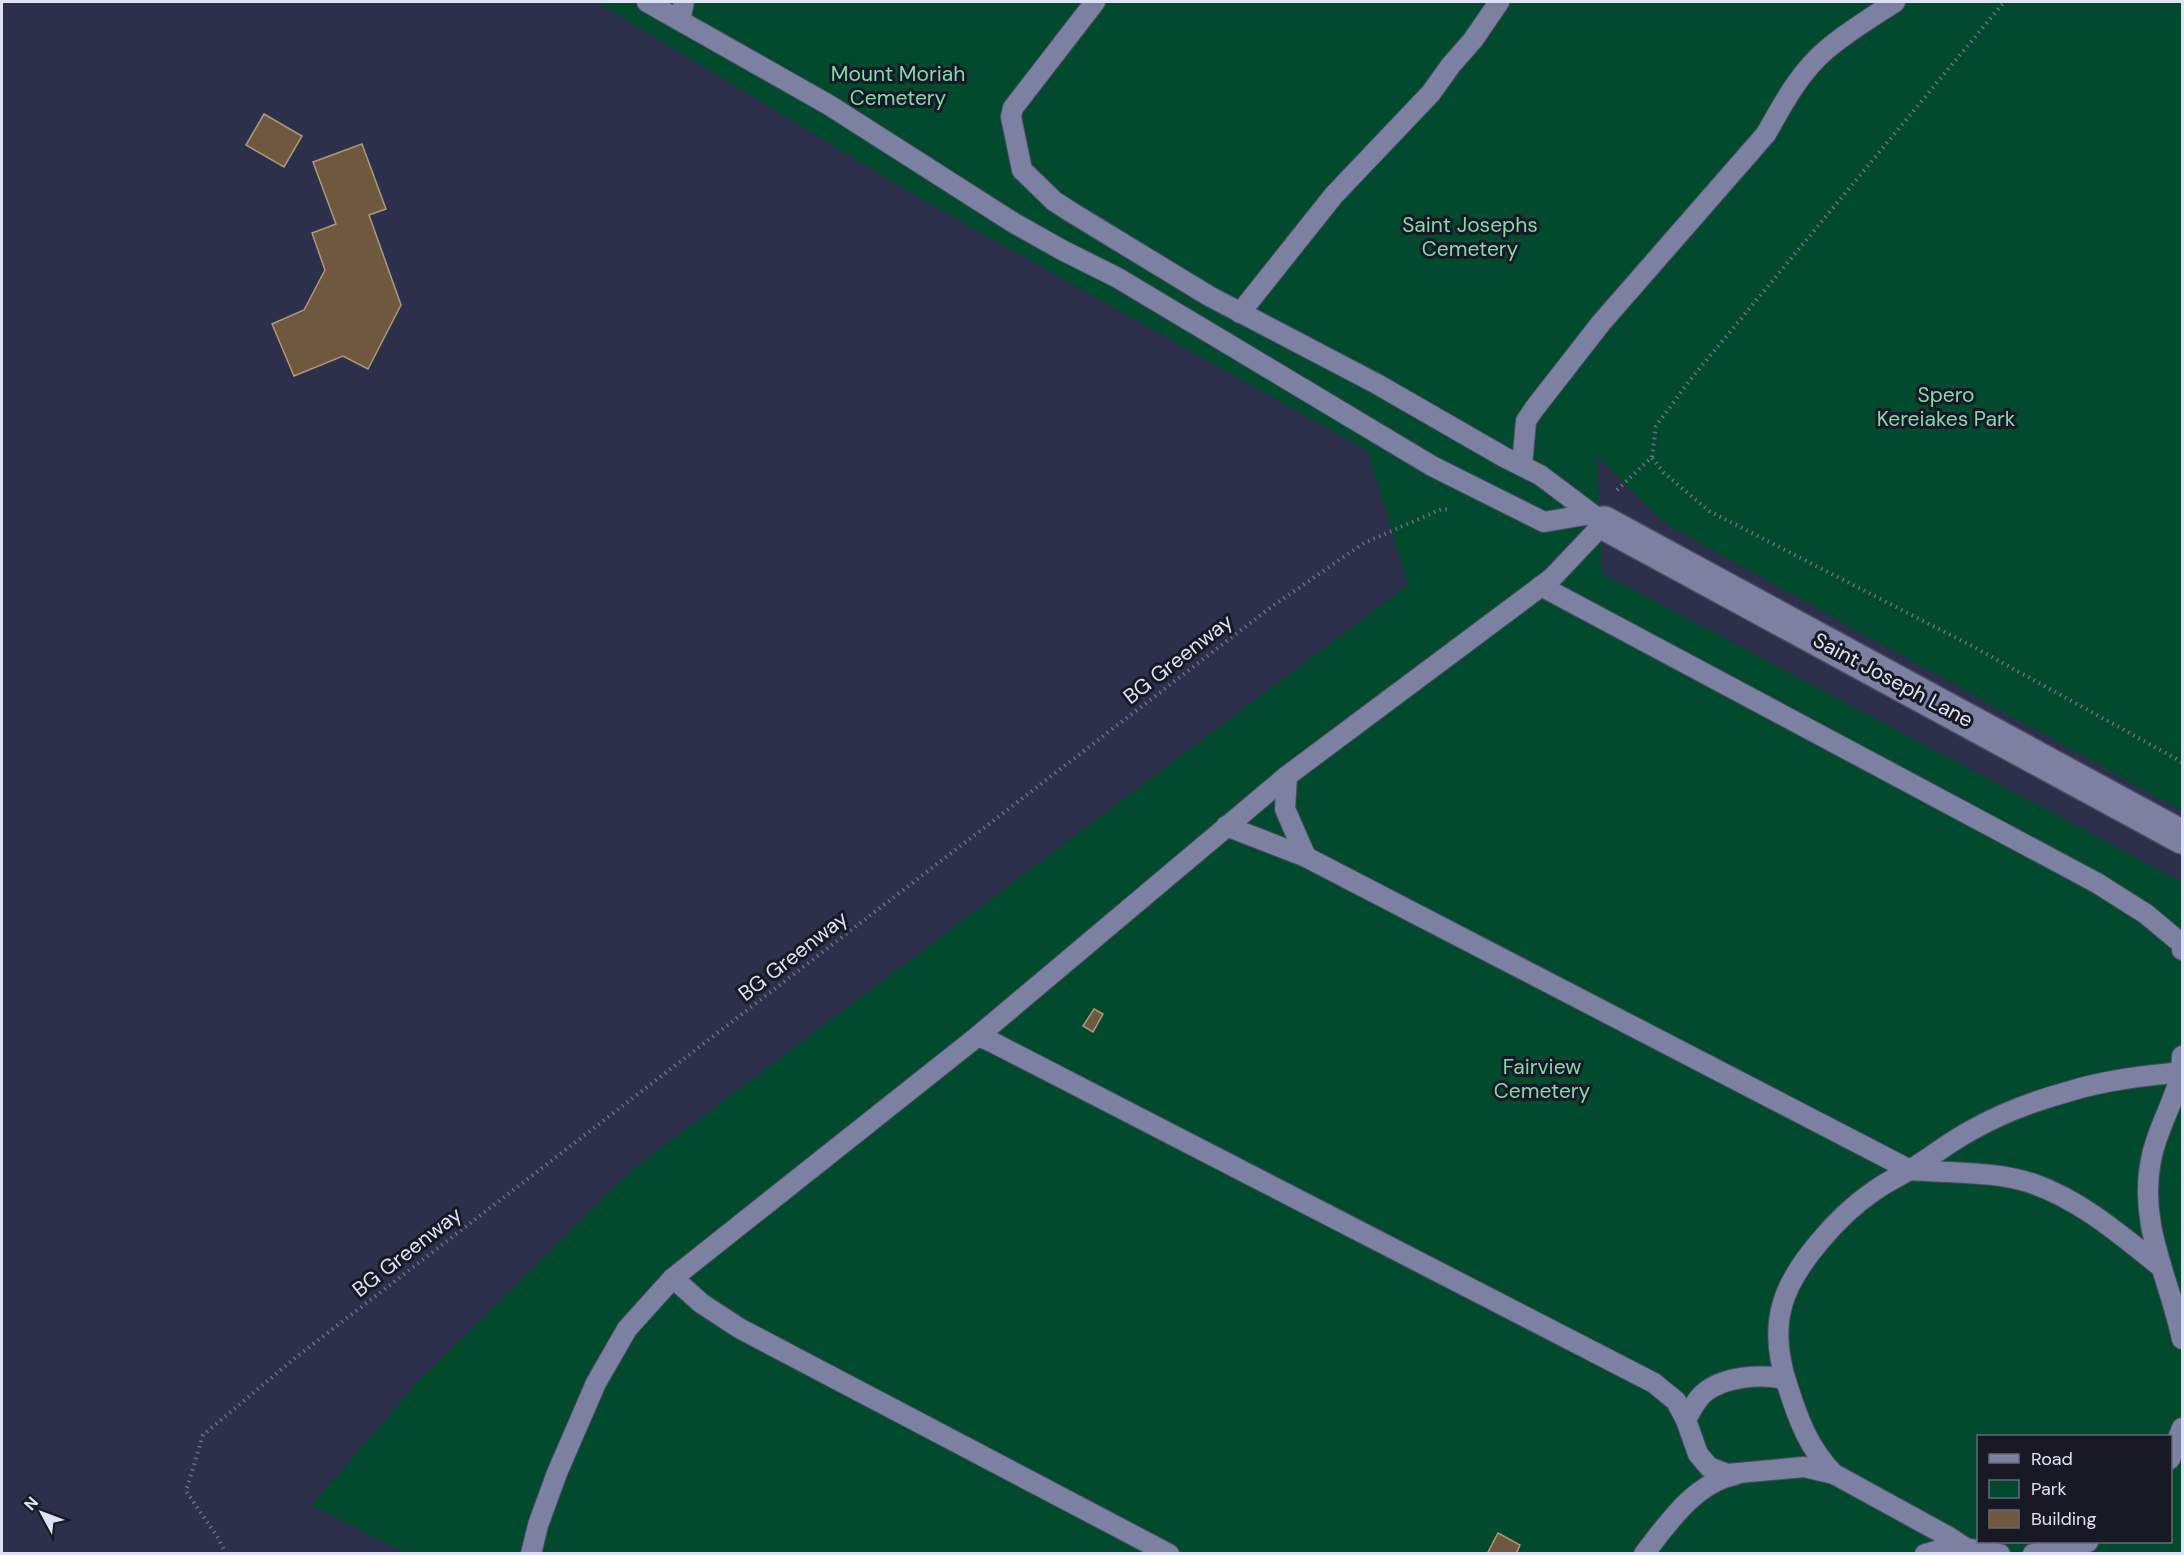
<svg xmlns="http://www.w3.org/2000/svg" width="2184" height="1555" font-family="'DM Sans',sans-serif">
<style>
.green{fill:#024a2e;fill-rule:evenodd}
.building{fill:#6e583e;stroke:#af977b;stroke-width:1.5}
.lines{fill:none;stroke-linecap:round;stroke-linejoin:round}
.service-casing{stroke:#4a4c63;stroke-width:22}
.minor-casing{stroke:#4a4c63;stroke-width:36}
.path{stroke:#6b6e86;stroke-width:4;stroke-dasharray:1.5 4.5;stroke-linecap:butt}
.service{stroke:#7c81a1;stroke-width:20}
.minor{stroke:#7c81a1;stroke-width:33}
.labels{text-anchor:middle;stroke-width:6;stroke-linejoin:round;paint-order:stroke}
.park-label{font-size:21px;fill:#80dbab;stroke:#171925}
.street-label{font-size:21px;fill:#dfe2f4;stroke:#171925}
</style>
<rect width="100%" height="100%" fill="#2d304b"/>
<path class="green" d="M597,2H2182V811L1664,523L1597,456L1602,573L2182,882V1553L407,1554L312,1505L419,1381L636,1167L1408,585L1368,451L918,197ZM1978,1436H2170V1542H1978Z"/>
<g class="building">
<path d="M264,114L302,136L284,167L246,145Z"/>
<path d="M362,144L386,209L369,215L401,305L368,369L343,356L294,376L272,324L304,310L325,270L312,233L336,224L313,162Z"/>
<path d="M1094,1009L1103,1014L1093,1032L1083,1026Z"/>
<path d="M1498,1533L1520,1545L1516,1554H1487Z"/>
</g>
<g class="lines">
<defs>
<g id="service">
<path d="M647,2L829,105L1014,223L1062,250L1118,278L1432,466L1544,522L1591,514"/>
<path d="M680,20L684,2"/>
<path d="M1240,313L1334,195L1431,93L1451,65L1473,40L1499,2"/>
<path d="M1522,465L1526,421L1534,409L1601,323L1766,134C1783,104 1799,73 1826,50C1847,32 1872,17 1895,2"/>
<path d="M1541,586L2097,883L2146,914L2182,944V950"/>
<path d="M1287,776L1285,809L1306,857"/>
<path d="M1226,826L1306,857L1910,1170C1950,1173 1996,1171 2034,1184C2082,1201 2122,1236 2161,1267"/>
<path d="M978,1036L992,1042L1654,1383L1676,1401L1686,1420L1698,1454L1709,1467L1727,1474L1804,1467L1834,1474"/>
<path d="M2182,1056C2182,1093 2158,1122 2151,1160C2138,1225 2169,1277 2182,1339"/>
<path d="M673,1278L701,1303L739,1328L1169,1554"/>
<path d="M1686,1420C1691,1410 1696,1400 1704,1393C1724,1376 1761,1374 1785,1379"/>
<path d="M2170,1459L2182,1428"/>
<path d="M531,1554L538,1525L557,1473L596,1383L627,1329L673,1278L978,1036L1287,776L1552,578L1604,523L1540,475L1504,457L1377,384L1209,296L1071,212L1054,201L1022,170L1011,117L1013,108L1095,2"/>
<path d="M1644,1554C1668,1523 1695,1483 1735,1475"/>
<path d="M1925,1554L1953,1546L2000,1554"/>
<path d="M1975,1554L1949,1537L1834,1474C1809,1449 1798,1419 1788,1387C1779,1361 1775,1332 1782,1306C1792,1266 1841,1213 1874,1191C1886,1182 1900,1176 1913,1168C1932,1156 1950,1142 1970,1131C2000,1114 2034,1101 2067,1092C2105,1080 2143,1076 2182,1072"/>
<path d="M2033,1554L2060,1550L2088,1542"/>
</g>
<path id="minor" d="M1604,523L2182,837"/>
</defs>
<use href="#service" class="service-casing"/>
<use href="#minor" class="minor-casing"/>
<g class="path">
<path d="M1652,458L1664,473L1709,511L1972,646L2182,762"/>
<path d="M1617,490L1652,457L1656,426L1690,380L2004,2"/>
<path d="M226,1554L218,1538L186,1491L203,1435L295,1358L1271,607L1364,543L1442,509L1451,510"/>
</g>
<use href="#service" class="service"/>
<use href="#minor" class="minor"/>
</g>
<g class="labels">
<g class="park-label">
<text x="898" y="81">Mount Moriah<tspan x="898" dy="24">Cemetery</tspan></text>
<text x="1470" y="232">Saint Josephs<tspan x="1470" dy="24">Cemetery</tspan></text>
<text x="1946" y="402">Spero<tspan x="1946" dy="24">Kereiakes Park</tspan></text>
<text x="1542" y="1074">Fairview<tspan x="1542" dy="24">Cemetery</tspan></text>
</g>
<g class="street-label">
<text transform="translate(1178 659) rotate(-38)" y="7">BG Greenway</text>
<text transform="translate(1893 680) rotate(28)" y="7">Saint Joseph Lane</text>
<text transform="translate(793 956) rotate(-38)" y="7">BG Greenway</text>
<text transform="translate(407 1252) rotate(-38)" y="7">BG Greenway</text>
</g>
</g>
<rect width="2184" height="1555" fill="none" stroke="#dfe2f4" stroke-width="6"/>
<rect x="1977" y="1435" width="195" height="108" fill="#171925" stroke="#676978" stroke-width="1.5"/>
<rect x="1989" y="1454" width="30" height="9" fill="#7c81a1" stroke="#676978" stroke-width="1.5"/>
<text x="2031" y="1465" font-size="18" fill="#dfe2f4">Road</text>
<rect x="1989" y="1480" width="30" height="18" fill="#024a2e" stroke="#676978" stroke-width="1.5"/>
<text x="2031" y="1495" font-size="18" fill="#dfe2f4">Park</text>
<rect x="1989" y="1510" width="30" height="18" fill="#6e583e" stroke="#676978" stroke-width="1.5"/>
<text x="2031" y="1525" font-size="18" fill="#dfe2f4">Building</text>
<g transform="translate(42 1513) rotate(311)" stroke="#171925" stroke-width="4.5" paint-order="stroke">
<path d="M0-4.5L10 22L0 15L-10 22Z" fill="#dfe2f4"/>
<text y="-9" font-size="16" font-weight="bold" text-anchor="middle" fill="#dfe2f4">N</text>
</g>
</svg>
